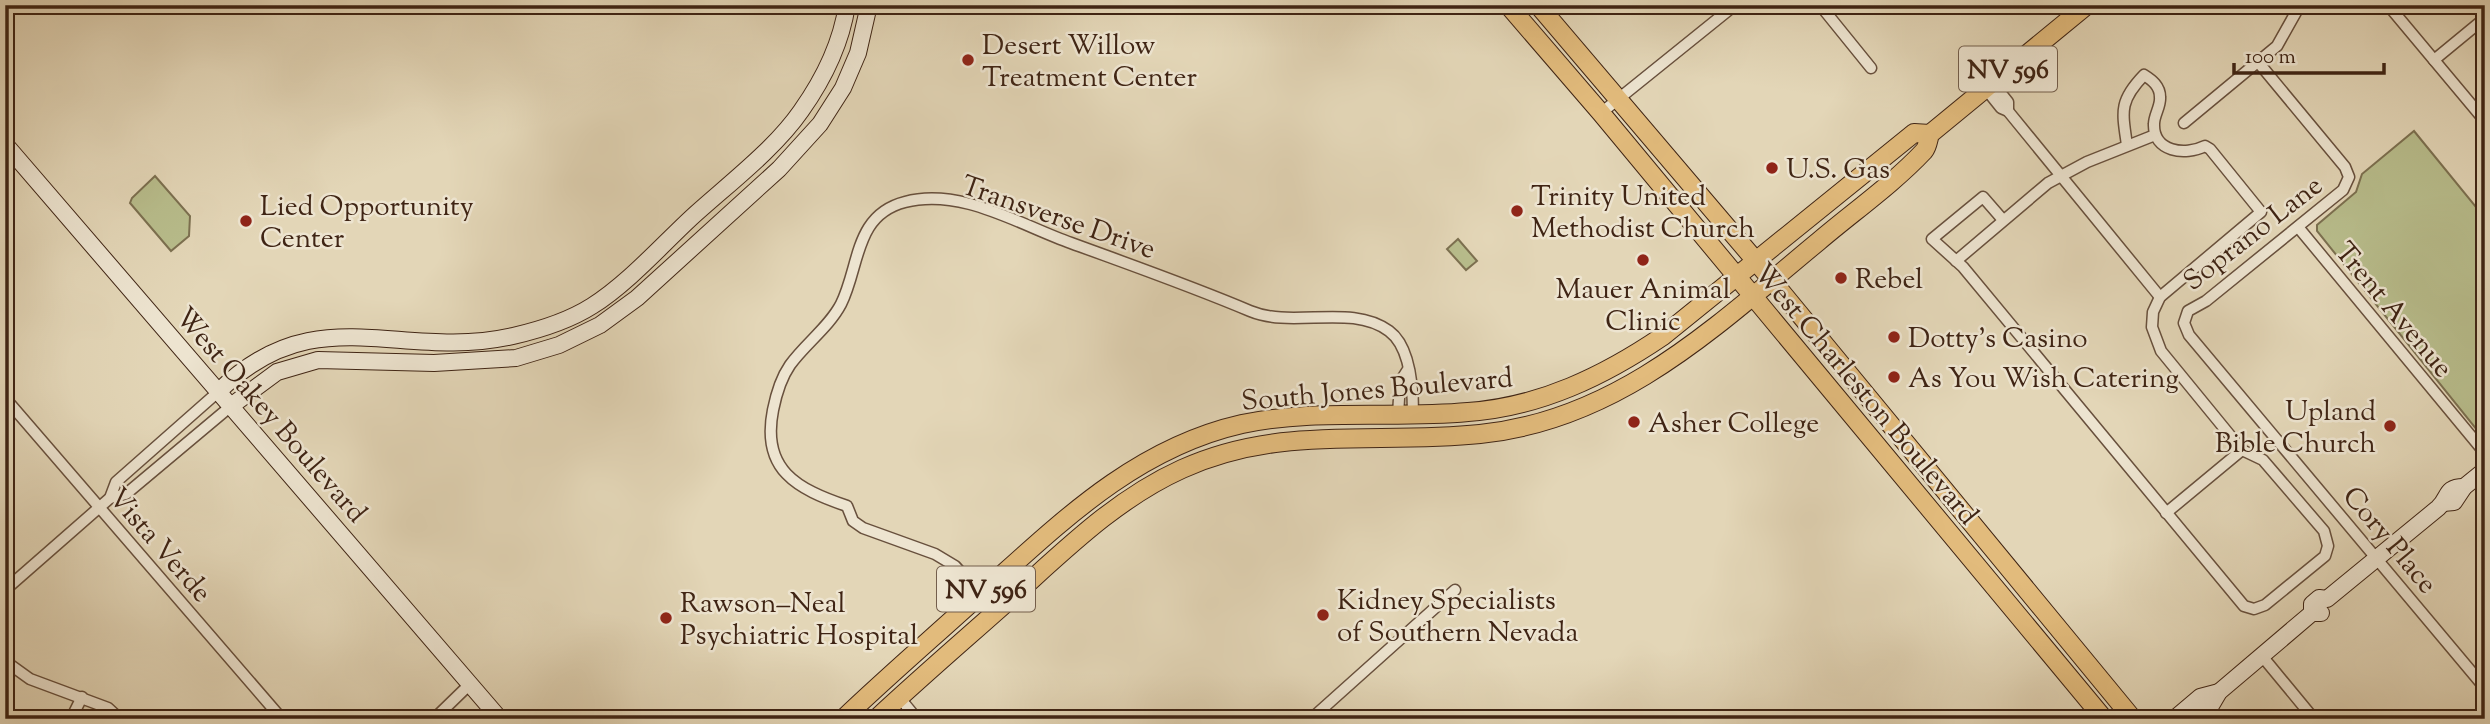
<svg xmlns="http://www.w3.org/2000/svg" width="2490" height="724" font-family="'Sorts Mill Goudy',serif">
<style>
.green{fill:#b8bd8c;stroke:#7c7050;stroke-width:2}
.lines{fill:none;stroke-linecap:round;stroke-linejoin:round}
.street-casing{stroke:#68503d;stroke-width:13}
.secondary-casing{stroke:#3f2414;stroke-width:18}
.primary-casing{stroke:#3f2414;stroke-width:20}
.street{stroke:#ede4d0;stroke-width:10}
.secondary{stroke:#ede4d0;stroke-width:16}
.primary{stroke:#e2bb7c;stroke-width:18}
.poi-dot{fill:#8f2418;stroke:#ede4d0;stroke-width:2.5}
.labels{text-anchor:middle;stroke-width:5;stroke-linejoin:round;paint-order:stroke}
.shield{fill:#ede4d0;stroke:#735e4c;stroke-width:2}
.shield-label{font-size:26px;font-weight:bold;fill:#3f2414}
.poi-label{font-size:28px;fill:#3f2414;stroke:#ede4d0;text-anchor:start}
.street-label{font-size:28px;fill:#3f2414;stroke:#ede4d0}
</style>
<rect width="100%" height="100%" fill="#e3d6b7"/>
<filter id="stains"><feTurbulence type="fractalNoise" baseFrequency=".00286" numOctaves="4"/><feColorMatrix values="0 0 0 0 .2 0 0 0 0 .09 0 0 0 0 .02 0 0 0 .5 -.17"/></filter>
<radialGradient id="worn" r=".72"><stop offset=".6" stop-color="#630" stop-opacity="0"/><stop offset="1" stop-color="#630" stop-opacity=".3"/></radialGradient>
<g class="green">
<path d="M2414,131L2485,218V440L2317,231V225L2356,192L2362,174Z"/>
<path d="M155,176L190,216L189,236L171,251L130,203L132,198Z"/>
<path d="M1458,239L1477,261L1466,270L1447,249Z"/>
</g>
<g class="lines">
<defs>
<g id="street">
<path d="M1820,5L1871,68"/>
<path d="M2388,5L2485,121"/>
<path d="M2434,60L2485,18"/>
<path d="M2258,62L2345,167L2349,177L2343,190L2206,301L2188,311L2184,323L2189,335L2485,688"/>
<path d="M1992,82L2008,102V111"/>
<path d="M1985,88L2001,108L2008,111L2160,297"/>
<path d="M1601,113L1735,5"/>
<path d="M2184,123L2277,46L2300,5"/>
<path d="M2003,220L1983,197L1932,239L1963,267L2244,606L2254,609L2265,605L2325,556L2328,546L2324,531L2263,460L2242,450L2161,351L2152,327L2153,312L2160,297L2261,212L2210,149L2205,146C2185,156 2153,152 2154,124C2154,115 2161,106 2160,97C2160,86 2152,80 2144,75C2119,101 2122,111 2127,145"/>
<path d="M2298,227L2485,453"/>
<path d="M1956,261L2048,183L2087,162L2155,135"/>
<path d="M5,398L282,719"/>
<path d="M1398,415L1400,382L1407,371"/>
<path d="M110,498L126,494L231,406"/>
<path d="M2166,513L2242,450"/>
<path d="M5,590L110,498L116,482L218,392"/>
<path d="M996,611L955,566L935,554L863,528L853,521L847,506C797,489 761,470 773,410C776,395 781,378 790,365C805,344 829,327 841,304C860,266 854,215 905,202C961,187 1020,225 1071,243C1131,265 1191,286 1250,311C1293,329 1351,303 1389,331C1411,347 1413,389 1413,414"/>
<path d="M2262,656L2314,719"/>
<path d="M5,661L30,679L108,708L120,719"/>
<path d="M899,697L917,719"/>
<path d="M71,719L82,697"/>
<path d="M434,719L470,684"/>
<path d="M1311,719L1455,590"/>
</g>
<g id="secondary">
<path d="M5,144L500,719"/>
<path d="M218,392C316,295 399,362 513,336C539,330 570,320 592,306C627,284 661,246 691,218C726,186 774,150 801,111C823,80 841,44 847,5"/>
<path d="M231,406L277,372L318,360L434,363L516,358L559,345L600,325L637,298L779,169L820,124L843,88L858,53L869,5"/>
<path d="M2443,503L2454,502L2464,487L2485,470"/>
<path d="M2312,613V604L2319,598L2327,599L2438,508C2450,497 2444,487 2464,487"/>
<path d="M2174,719L2200,697L2219,692"/>
<path d="M2197,719L2209,709L2219,692L2312,613H2321"/>
</g>
<g id="primary">
<path d="M1508,5L1601,113L2104,719"/>
<path d="M1538,5L1755,260L2133,719"/>
<path d="M843,719C889,675 937,634 984,591C1062,521 1136,448 1242,424C1317,408 1393,419 1468,412C1540,407 1604,376 1663,336L1914,133L1930,134"/>
<path d="M876,719C922,676 970,635 1017,593C1069,546 1118,498 1182,469C1281,424 1377,445 1480,434C1619,420 1716,326 1819,241C1853,212 1893,184 1924,151C1928,146 1928,140 1930,134L2087,5"/>
</g>
</defs>
<use href="#street" class="street-casing"/>
<use href="#secondary" class="secondary-casing"/>
<use href="#primary" class="primary-casing"/>
<use href="#street" class="street"/>
<use href="#secondary" class="secondary"/>
<use href="#primary" class="primary"/>
</g>
<g class="poi-dot">
<circle cx="968" cy="60" r="7"/>
<circle cx="1772" cy="168" r="7"/>
<circle cx="1517" cy="211" r="7"/>
<circle cx="246" cy="221" r="7"/>
<circle cx="1643" cy="260" r="7"/>
<circle cx="1841" cy="278" r="7"/>
<circle cx="1894" cy="337" r="7"/>
<circle cx="1894" cy="377" r="7"/>
<circle cx="1634" cy="422" r="7"/>
<circle cx="2390" cy="426" r="7"/>
<circle cx="1323" cy="615" r="7"/>
<circle cx="666" cy="618" r="7"/>
</g>
<g class="labels">
<g class="shield">
<rect x="1959" y="46.5" width="98" height="45" rx="5"/>
<rect x="937" y="566.5" width="98" height="45" rx="5"/>
</g>
<g class="shield-label">
<text x="2008" y="78">NV 596</text>
<text x="986" y="598">NV 596</text>
</g>
<g class="poi-label">
<text x="982" y="54">Desert Willow<tspan x="982" dy="32">Treatment Center</tspan></text>
<text x="1786" y="178">U.S. Gas</text>
<text x="1531" y="205">Trinity United<tspan x="1531" dy="32">Methodist Church</tspan></text>
<text x="260" y="215">Lied Opportunity<tspan x="260" dy="32">Center</tspan></text>
<text x="1855" y="288">Rebel</text>
<text x="1643" y="298" text-anchor="middle">Mauer Animal<tspan x="1643" dy="32">Clinic</tspan></text>
<text x="1908" y="347">Dotty's Casino</text>
<text x="1908" y="387">As You Wish Catering</text>
<text x="2376" y="420" text-anchor="end">Upland<tspan x="2376" dy="32">Bible Church</tspan></text>
<text x="1648" y="432">Asher College</text>
<text x="1337" y="609">Kidney Specialists<tspan x="1337" dy="32">of Southern Nevada</tspan></text>
<text x="680" y="612">Rawson–Neal<tspan x="680" dy="32">Psychiatric Hospital</tspan></text>
</g>
<g class="street-label">
<text transform="translate(1059 216) rotate(19)" y="10">Transverse Drive</text>
<text transform="translate(2252 232) rotate(-38)" y="10">Soprano Lane</text>
<text transform="translate(2395 309) rotate(50)" y="10">Trent Avenue</text>
<text transform="translate(1377 388) rotate(-5)" y="10">South Jones Boulevard</text>
<text transform="translate(1867 393) rotate(50)" y="10">West Charleston Boulevard</text>
<text transform="translate(272 414) rotate(49)" y="10">West Oakey Boulevard</text>
<text transform="translate(2391 539) rotate(50)" y="10">Cory Place</text>
<text transform="translate(161 544) rotate(49)" y="10">Vista Verde</text>
</g>
</g>
<rect width="2490" height="724" fill="none" stroke="#e3d6b7" stroke-width="28"/>
<rect x="7" y="7" width="2476" height="710" fill="none" stroke="#3f2414" stroke-width="3.5"/>
<rect x="14" y="14" width="2462" height="696" fill="none" stroke="#3f2414" stroke-width="2"/>
<path d="M2234 63v10h150v-10" fill="none" stroke="#3f2414" stroke-width="3.5"/>
<text x="2245" y="63" font-size="21" fill="#3f2414" stroke="#ede4d0" stroke-width="5" paint-order="stroke">100 m</text>
<rect width="100%" height="100%" filter="url(#stains)"/>
<rect width="100%" height="100%" fill="url(#worn)"/>
</svg>
